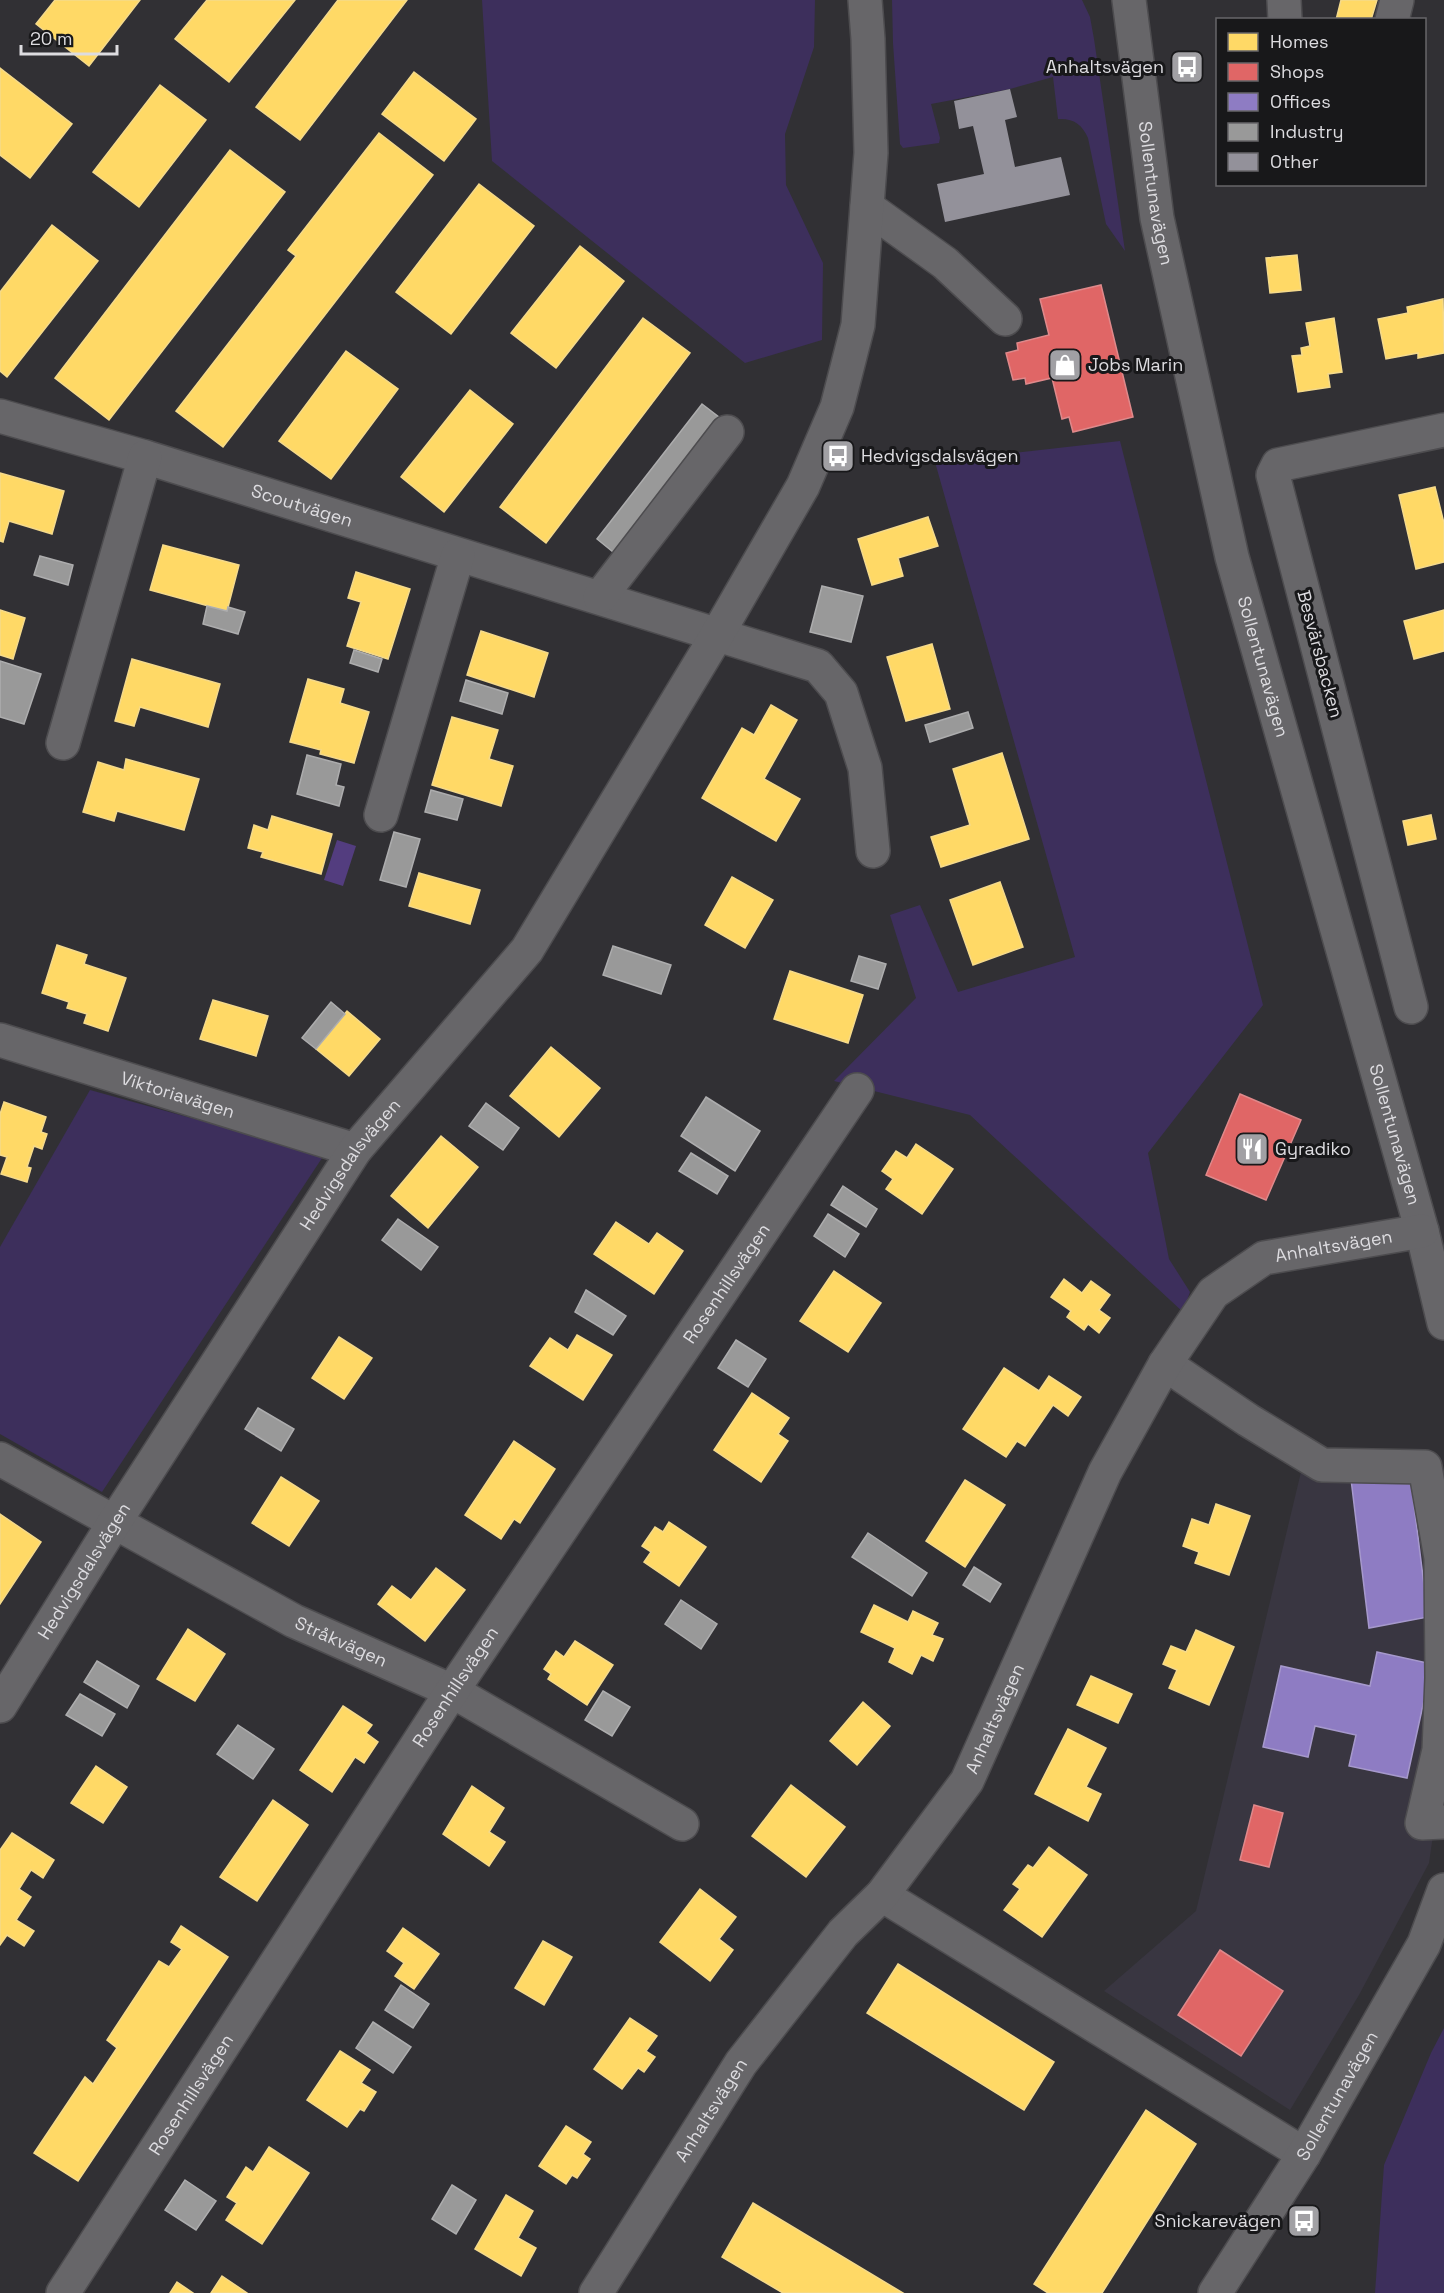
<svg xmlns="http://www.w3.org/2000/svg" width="1444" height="2293" font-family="'Space Grotesk',sans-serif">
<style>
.built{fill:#393641}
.green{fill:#3d2f5c}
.water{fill:#533d7f}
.homes{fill:#ffd966;stroke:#f5da8b;stroke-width:1.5}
.shops{fill:#e06666;stroke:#df898b;stroke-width:1.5}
.offices{fill:#8e7cc3;stroke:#a699cc;stroke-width:1.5}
.industry{fill:#999;stroke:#adadae;stroke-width:1.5}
.building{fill:#93919a}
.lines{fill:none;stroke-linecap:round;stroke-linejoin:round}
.minor-casing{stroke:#4d4c4f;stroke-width:36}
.minor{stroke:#676669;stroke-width:33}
.labels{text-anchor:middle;stroke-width:6;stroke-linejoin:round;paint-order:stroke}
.poi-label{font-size:18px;fill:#dddce0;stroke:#18181a;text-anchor:start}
.street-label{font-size:18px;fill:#dddce0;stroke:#18181a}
</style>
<rect width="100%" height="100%" fill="#313034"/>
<path class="built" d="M1306,1451L1438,1466L1444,1760L1429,1863L1359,1995L1290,2110L1104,1991L1196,1911Z"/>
<g class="green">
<path d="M482,0H815L814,47L785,134L786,185L823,263L822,340L745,363L492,161Z"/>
<path d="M892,0H1082L1090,17L1094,39L1125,251L1106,224L1088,138C1082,124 1073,118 1058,119L1053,77L1010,89L931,104L940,138L939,143L903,148L900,144L893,43Z"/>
<path d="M1120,441L1263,1005L1148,1153L1169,1259L1190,1292L1183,1312L970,1115L834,1081L916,998L890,915L920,905L958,992L1075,957L935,462Z"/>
<path d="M90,1090L324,1155L102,1492L0,1434V1247Z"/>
<path d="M1444,2028V2293H1375L1384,2165L1431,2053Z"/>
</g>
<path class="water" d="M337,840L356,846L343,886L324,880Z"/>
<g class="homes">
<path d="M55,0H140L89,66L36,24Z"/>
<path d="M207,0H295L229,82L175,39Z"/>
<path d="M338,0H407L300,140L256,107Z"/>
<path d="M1341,0H1377L1371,20H1336Z"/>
<path d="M0,68L72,124L30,178L0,155Z"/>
<path d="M414,72L476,119L444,161L382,114Z"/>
<path d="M160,85L206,120L139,207L93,172Z"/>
<path d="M379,133L433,175L223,447L176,411L296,256L288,250Z"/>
<path d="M230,150L285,192L109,420L55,378Z"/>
<path d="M479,184L534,226L451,334L396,292Z"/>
<path d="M52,225L98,261L7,377L0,371V292Z"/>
<path d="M580,246L624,281L556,368L511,333Z"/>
<path d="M1297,255L1301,290L1270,293L1266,258Z"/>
<path d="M1443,299L1444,353L1418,358V353L1386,359L1378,319L1408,313L1407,307Z"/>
<path d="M643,318L690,353L546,543L500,507Z"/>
<path d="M1334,318L1342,372L1328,374L1330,387L1298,392L1292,356L1302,355L1301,348L1310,346L1306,323Z"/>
<path d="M346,351L398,389L331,479L279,441Z"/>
<path d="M470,390L513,424L444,512L401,477Z"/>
<path d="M0,473L64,491L52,534L9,521L3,542L0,541Z"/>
<path d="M1435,487L1444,523V562L1416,569L1399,495Z"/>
<path d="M928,517L938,546L898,558L903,576L872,585L858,539Z"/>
<path d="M163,545L239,565L227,611L150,590Z"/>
<path d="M356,572L410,589L388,659L347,646L361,602L348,598Z"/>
<path d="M0,610L25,618L13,659L0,655Z"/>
<path d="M1444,610V651L1414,659L1404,621Z"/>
<path d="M481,631L548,653L534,697L467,675Z"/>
<path d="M932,644L950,709L906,721L887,657Z"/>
<path d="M132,659L220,684L208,727L140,707L134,726L115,721Z"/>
<path d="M308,679L344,689L340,703L369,712L354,763L320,754L321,750L290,742Z"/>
<path d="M771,705L797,720L764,779L800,799L776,841L702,798L742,728L754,735Z"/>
<path d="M452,717L498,730L489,759L513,766L501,806L432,785Z"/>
<path d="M1002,753L1029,839L941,867L931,837L970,825L953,769Z"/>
<path d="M126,759L199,779L184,830L117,811L114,821L83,812L98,762L124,770Z"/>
<path d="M1431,815L1436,839L1408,845L1403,821Z"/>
<path d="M272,816L332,834L321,874L261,857L263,852L248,848L254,825L268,830Z"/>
<path d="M419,873L480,890L470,924L409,906Z"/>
<path d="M732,877L773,900L745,948L705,925Z"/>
<path d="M1000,882L1023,947L973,965L950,900Z"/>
<path d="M57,945L87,955L84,964L126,978L108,1031L84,1023L87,1014L67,1008L69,1002L42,993Z"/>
<path d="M790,971L863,995L848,1043L774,1019Z"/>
<path d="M213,1000L268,1016L256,1056L200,1039Z"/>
<path d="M347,1011L380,1039L349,1076L316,1049Z"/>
<path d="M551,1047L600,1088L559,1137L510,1096Z"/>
<path d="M4,1102L46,1117L41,1132L47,1134L42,1149L34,1146L27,1167L31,1168L27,1182L1,1174L7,1157L0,1155V1114Z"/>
<path d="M441,1136L478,1167L428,1228L391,1196Z"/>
<path d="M916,1144L953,1169L922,1214L886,1189L893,1179L882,1171L896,1151L907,1158Z"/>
<path d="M616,1222L649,1244L657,1233L683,1251L654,1294L594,1254Z"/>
<path d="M834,1271L881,1303L848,1352L800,1321Z"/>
<path d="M1064,1279L1082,1293L1091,1281L1110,1295L1099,1310L1110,1318L1099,1333L1088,1324L1084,1330L1067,1317L1071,1311L1051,1297Z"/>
<path d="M577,1335L612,1355L583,1400L530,1366L550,1338L568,1350Z"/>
<path d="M339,1337L372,1358L344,1399L312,1378Z"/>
<path d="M1004,1368L1039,1391L1049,1376L1081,1397L1068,1416L1053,1405L1025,1446L1017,1441L1006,1457L963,1429Z"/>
<path d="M752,1393L789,1418L778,1434L788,1441L761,1482L714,1450Z"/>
<path d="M514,1441L555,1469L520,1523L514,1519L501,1539L465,1515Z"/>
<path d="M281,1477L319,1501L289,1546L252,1523Z"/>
<path d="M965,1480L1005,1505L965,1567L926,1541Z"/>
<path d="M1216,1504L1250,1516L1229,1575L1195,1563L1199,1552L1183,1546L1192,1519L1209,1525Z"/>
<path d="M0,1514L41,1542L0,1604Z"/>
<path d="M669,1522L706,1547L679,1586L644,1562L651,1552L642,1546L655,1527L663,1532Z"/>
<path d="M436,1568L465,1590L425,1641L378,1604L392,1586L411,1600Z"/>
<path d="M874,1605L908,1622L913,1611L938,1623L932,1635L943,1639L933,1661L921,1655L912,1674L889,1662L895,1648L861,1632Z"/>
<path d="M188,1629L225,1654L195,1701L157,1679Z"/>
<path d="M1196,1630L1234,1647L1209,1705L1169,1688L1177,1670L1163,1664L1171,1646L1186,1652Z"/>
<path d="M575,1641L613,1665L587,1705L548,1679L551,1674L544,1669L556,1651L564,1657Z"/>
<path d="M1091,1676L1132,1694L1118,1723L1077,1705Z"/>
<path d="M863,1702L890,1726L857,1765L830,1741Z"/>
<path d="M343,1706L372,1725L366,1733L378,1742L364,1763L355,1757L332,1792L300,1770Z"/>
<path d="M1068,1729L1106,1748L1086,1787L1101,1794L1088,1821L1035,1794Z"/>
<path d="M96,1766L127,1787L103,1823L71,1803Z"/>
<path d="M791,1785L845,1827L806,1877L752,1836Z"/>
<path d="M472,1786L504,1808L489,1832L505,1842L489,1866L443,1834Z"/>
<path d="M273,1800L308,1825L257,1901L220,1877Z"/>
<path d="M12,1833L54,1860L43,1878L31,1870L19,1889L31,1897L16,1920L34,1931L24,1946L7,1935L0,1945V1850Z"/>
<path d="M1049,1847L1087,1875L1042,1937L1004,1910L1020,1889L1013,1884L1028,1865L1033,1868Z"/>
<path d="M700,1889L736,1917L719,1939L733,1950L710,1981L660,1942Z"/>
<path d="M181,1926L228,1957L78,2181L34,2153L85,2077L93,2084L117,2048L107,2040L159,1961L169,1967L182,1949L171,1942Z"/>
<path d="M403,1928L439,1954L414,1989L395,1976L404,1963L387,1951Z"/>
<path d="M543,1941L572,1957L544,2005L515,1988Z"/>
<path d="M898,1964L1054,2062L1024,2110L867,2013Z"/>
<path d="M630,2018L657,2036L646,2051L655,2057L644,2072L638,2068L622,2089L594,2069Z"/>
<path d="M340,2051L370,2070L361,2083L376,2092L364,2111L360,2109L347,2127L307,2100Z"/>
<path d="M1146,2110L1196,2144L1102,2293H1048L1034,2284Z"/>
<path d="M566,2126L591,2142L583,2154L590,2159L577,2178L572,2175L566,2184L539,2166Z"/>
<path d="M269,2147L309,2173L262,2244L226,2220L237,2203L227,2197L246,2167L253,2172Z"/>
<path d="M506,2195L533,2211L518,2238L536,2248L521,2276L475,2249Z"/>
<path d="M753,2203L903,2293H783L722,2257Z"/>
<path d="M222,2276L247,2293H211Z"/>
<path d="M177,2282L193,2293H170Z"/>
</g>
<g class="shops">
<path d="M1101,285L1133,417L1073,432L1069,417L1062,419L1052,378L1026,384L1025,378L1013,380L1006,353L1018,350L1017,343L1049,335L1040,299Z"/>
<path d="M1240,1094L1301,1120L1266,1200L1206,1175Z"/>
<path d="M1254,1805L1283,1813L1269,1867L1240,1860Z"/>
<path d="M1220,1950L1283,1991L1241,2056L1178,2015Z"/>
</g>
<g class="offices">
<path d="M1410,1473L1428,1617L1369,1628L1351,1479Z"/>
<path d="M1377,1652L1432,1664L1407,1778L1349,1766L1356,1735L1315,1726L1308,1757L1263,1747L1281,1666L1370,1686Z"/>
</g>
<g class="industry">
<path d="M702,404L724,421L618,556L597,539Z"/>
<path d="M40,556L73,565L68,585L34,575Z"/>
<path d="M822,586L863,596L851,642L810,632Z"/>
<path d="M207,606L227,611L228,607L245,612L238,634L203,624Z"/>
<path d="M354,650L382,659L378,672L350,663Z"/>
<path d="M0,661L41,674L24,724L0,717Z"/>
<path d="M466,680L508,693L502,714L460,701Z"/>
<path d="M968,712L973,728L930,742L925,725Z"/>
<path d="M307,755L341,764L336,785L344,787L339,806L297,794Z"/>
<path d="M431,790L463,799L457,820L425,812Z"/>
<path d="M394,832L420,839L406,887L380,880Z"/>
<path d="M613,946L671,965L661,994L603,975Z"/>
<path d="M859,956L886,964L878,989L851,981Z"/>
<path d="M331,1002L345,1014L316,1049L302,1038Z"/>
<path d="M706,1097L760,1131L735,1171L681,1136Z"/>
<path d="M486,1103L519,1128L503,1150L469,1126Z"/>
<path d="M691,1153L728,1176L717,1194L679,1171Z"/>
<path d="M843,1186L877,1209L866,1227L831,1205Z"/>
<path d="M828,1214L859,1234L845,1257L814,1236Z"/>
<path d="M398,1219L438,1247L421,1270L382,1240Z"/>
<path d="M586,1290L626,1316L613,1335L575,1312Z"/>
<path d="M736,1340L766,1359L748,1387L718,1368Z"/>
<path d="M258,1408L294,1429L281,1451L245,1429Z"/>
<path d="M868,1533L927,1573L912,1596L852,1557Z"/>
<path d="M974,1567L1001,1584L990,1602L963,1585Z"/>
<path d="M681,1600L717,1624L701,1649L665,1624Z"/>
<path d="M97,1661L139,1686L127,1708L84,1682Z"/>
<path d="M603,1691L630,1707L612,1736L585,1720Z"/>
<path d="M80,1694L115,1714L102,1736L66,1715Z"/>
<path d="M238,1725L274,1749L253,1779L217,1754Z"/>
<path d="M401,1985L429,2004L413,2028L385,2010Z"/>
<path d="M373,2022L411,2047L393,2073L356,2048Z"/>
<path d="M185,2180L216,2201L196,2230L165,2210Z"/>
<path d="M452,2185L476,2200L456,2234L432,2219Z"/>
</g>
<path class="building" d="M1010,89L1017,117L1005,120L1015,167L1061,157L1070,195L945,222L937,184L984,174L973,126L959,129L954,101Z"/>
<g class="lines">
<defs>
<g id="minor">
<path id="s1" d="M1129,0L1157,218L1232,557L1422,1231L1444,1323"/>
<path d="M1284,0L1285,20"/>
<path d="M1392,20L1397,0"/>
<path d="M867,207L945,263L1005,319"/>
<path id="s2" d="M0,416L145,457L818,666L841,693L865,768L873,851"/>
<path d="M600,597L727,432"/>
<path d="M63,743L145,457"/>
<path d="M381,815L458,555"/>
<path d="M1411,1007L1273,475L1278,465L1444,430"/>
<path id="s3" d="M0,1040L355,1150"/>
<path d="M1165,1364L1248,1420L1322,1465L1425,1467L1441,1558L1442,1678L1439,1750L1422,1823L1444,1822"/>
<path id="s4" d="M0,1459L294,1621L452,1691L682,1824"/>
<path id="s5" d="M0,1706L114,1523L355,1150L527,950L717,635L803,486L837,407L858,325L871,153L868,39L865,0"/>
<path d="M882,1895L1304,2154"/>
<path id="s6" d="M63,2293L452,1691L857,1090"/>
<path id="s7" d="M596,2293L741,2063L843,1933L882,1895L967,1781L1105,1472L1165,1364L1213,1293L1264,1258L1422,1231"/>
<path id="s8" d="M1215,2293L1304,2154L1424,1944L1444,1890"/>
</g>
</defs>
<use href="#minor" class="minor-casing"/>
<use href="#minor" class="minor"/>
</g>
<defs>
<symbol id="bus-square" viewBox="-11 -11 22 22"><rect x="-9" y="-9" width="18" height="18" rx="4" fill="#a1a0a4" stroke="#18181a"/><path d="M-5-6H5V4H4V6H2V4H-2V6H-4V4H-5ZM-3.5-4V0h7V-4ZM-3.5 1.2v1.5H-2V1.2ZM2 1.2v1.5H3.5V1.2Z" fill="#fff"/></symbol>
<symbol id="shop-square" viewBox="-11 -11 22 22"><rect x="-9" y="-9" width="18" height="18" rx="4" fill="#a1a0a4" stroke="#18181a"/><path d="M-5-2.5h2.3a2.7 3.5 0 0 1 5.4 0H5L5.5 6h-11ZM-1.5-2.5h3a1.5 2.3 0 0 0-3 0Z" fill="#fff"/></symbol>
<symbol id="restaurant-square" viewBox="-11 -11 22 22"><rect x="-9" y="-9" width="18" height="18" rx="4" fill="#a1a0a4" stroke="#18181a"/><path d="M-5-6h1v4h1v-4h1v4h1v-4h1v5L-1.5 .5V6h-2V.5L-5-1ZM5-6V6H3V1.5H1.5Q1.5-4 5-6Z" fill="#fff"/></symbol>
</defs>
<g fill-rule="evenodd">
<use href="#bus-square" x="1168" y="48" width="38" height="38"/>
<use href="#shop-square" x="1046" y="346" width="38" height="38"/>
<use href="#bus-square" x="819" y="437" width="38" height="38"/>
<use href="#restaurant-square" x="1233" y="1130" width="38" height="38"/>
<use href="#bus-square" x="1285" y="2202" width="38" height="38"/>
</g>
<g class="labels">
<g class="poi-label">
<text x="1164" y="73" text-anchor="end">Anhaltsvägen</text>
<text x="1088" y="371">Jobs Marin</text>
<text x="861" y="462">Hedvigsdalsvägen</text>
<text x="1275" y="1155">Gyradiko</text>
<text x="1281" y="2227" text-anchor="end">Snickarevägen</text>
</g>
<g class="street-label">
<text dy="6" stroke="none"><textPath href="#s1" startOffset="195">Sollentunavägen</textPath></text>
<text dy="6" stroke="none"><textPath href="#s2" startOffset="315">Scoutvägen</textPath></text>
<text transform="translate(1320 654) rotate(75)" y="6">Besvärsbacken</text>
<text dy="6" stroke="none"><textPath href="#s1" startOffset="681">Sollentunavägen</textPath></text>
<text dy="6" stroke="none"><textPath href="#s3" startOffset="186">Viktoriavägen</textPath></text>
<text dy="6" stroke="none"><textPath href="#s1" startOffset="1167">Sollentunavägen</textPath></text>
<text dy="6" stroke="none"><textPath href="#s5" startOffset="645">Hedvigsdalsvägen</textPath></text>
<text dy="6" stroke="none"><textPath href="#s7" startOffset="1314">Anhaltsvägen</textPath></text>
<text dy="6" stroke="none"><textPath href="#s6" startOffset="1208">Rosenhillsvägen</textPath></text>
<text dy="6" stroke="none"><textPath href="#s5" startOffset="159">Hedvigsdalsvägen</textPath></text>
<text dy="6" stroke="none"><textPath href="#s4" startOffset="387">Stråkvägen</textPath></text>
<text dy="6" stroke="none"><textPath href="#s6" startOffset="722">Rosenhillsvägen</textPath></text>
<text dy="6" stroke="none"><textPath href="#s7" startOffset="702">Anhaltsvägen</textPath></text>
<text dy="6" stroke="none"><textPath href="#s6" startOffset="236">Rosenhillsvägen</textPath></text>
<text dy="6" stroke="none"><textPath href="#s8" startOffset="232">Sollentunavägen</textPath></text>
<text dy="6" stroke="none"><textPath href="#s7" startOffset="216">Anhaltsvägen</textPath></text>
</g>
</g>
<rect x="1216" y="18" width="210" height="168" fill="#18181a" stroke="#676669" stroke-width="1.5"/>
<rect x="1228" y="33" width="30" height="18" fill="#ffd966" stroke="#676669" stroke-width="1.5"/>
<text x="1270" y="48" font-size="18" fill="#dddce0">Homes</text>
<rect x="1228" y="63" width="30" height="18" fill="#e06666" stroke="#676669" stroke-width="1.5"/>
<text x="1270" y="78" font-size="18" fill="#dddce0">Shops</text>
<rect x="1228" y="93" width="30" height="18" fill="#8e7cc3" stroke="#676669" stroke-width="1.5"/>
<text x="1270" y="108" font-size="18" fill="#dddce0">Offices</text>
<rect x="1228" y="123" width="30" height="18" fill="#999999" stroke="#676669" stroke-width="1.5"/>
<text x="1270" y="138" font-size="18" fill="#dddce0">Industry</text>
<rect x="1228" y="153" width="30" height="18" fill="#93919a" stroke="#676669" stroke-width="1.5"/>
<text x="1270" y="168" font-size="18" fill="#dddce0">Other</text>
<path d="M21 45v9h96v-9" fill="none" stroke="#dddce0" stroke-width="3"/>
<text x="30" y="45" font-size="18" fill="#dddce0" stroke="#18181a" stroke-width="4.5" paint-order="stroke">20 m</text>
</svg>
